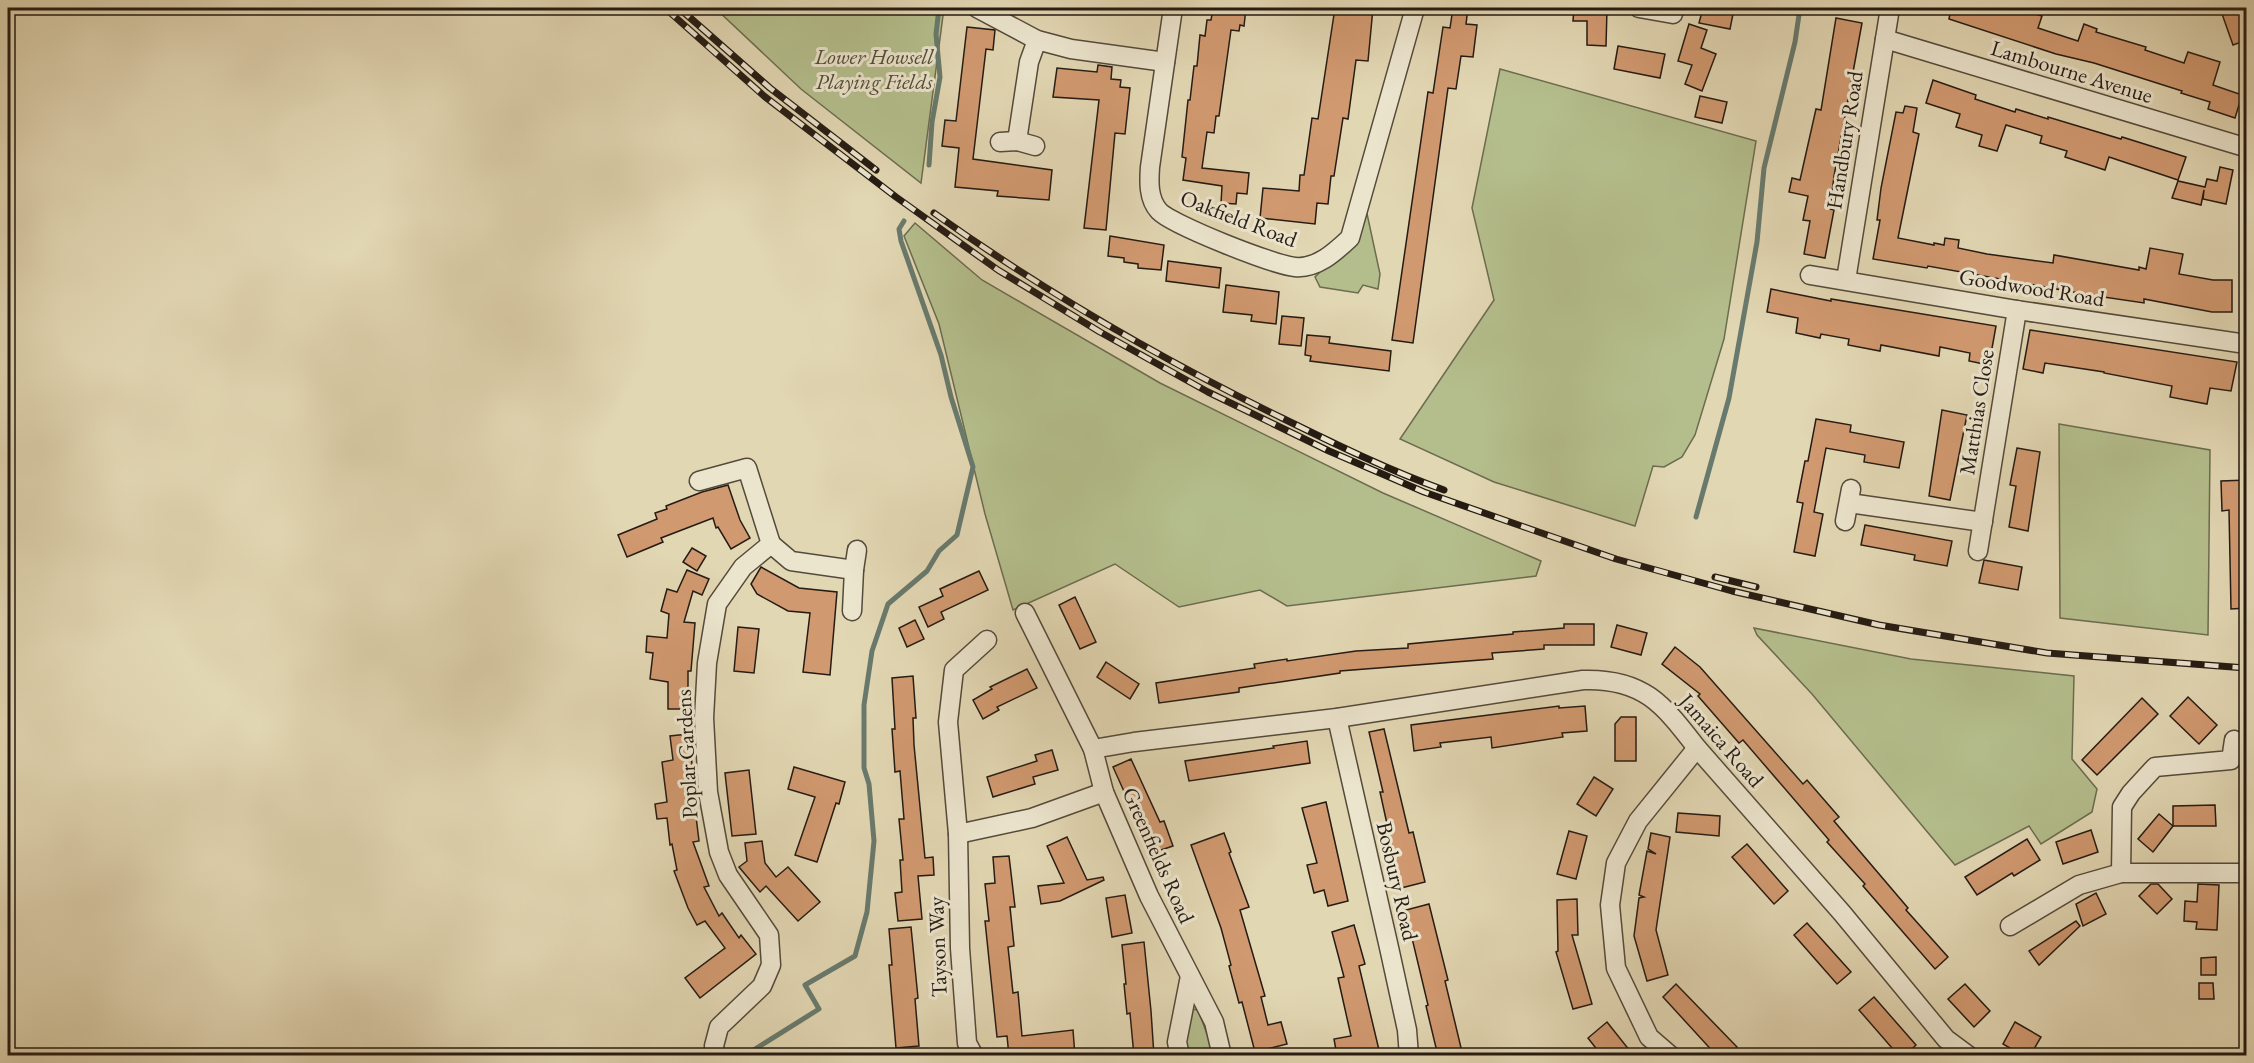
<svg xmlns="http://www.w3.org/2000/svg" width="2254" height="1063" font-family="'EB Garamond',serif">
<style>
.green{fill:#b4be8c;stroke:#6c6c50;stroke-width:1.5}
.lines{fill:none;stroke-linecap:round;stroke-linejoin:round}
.stream{stroke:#687a6d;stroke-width:5}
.building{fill:#d19970;stroke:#251b13;stroke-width:1.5}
.minor-casing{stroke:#544a3b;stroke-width:21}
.minor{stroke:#ece5ce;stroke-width:18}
.rail-casing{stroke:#251b13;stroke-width:7}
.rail{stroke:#ece5ce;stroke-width:4.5;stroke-dasharray:14;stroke-linecap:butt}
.labels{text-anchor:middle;stroke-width:6;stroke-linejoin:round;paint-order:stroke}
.park-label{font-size:22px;font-style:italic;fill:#504c37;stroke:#ece5ce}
.street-label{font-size:22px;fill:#251b13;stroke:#ece5ce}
</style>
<rect width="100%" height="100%" fill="#e2d7b3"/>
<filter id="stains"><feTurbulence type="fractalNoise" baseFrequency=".00333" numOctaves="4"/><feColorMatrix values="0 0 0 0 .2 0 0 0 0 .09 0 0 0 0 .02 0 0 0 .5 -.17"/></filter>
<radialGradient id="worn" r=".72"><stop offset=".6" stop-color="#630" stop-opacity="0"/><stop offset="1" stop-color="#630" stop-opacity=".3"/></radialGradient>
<g class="green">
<path d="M715,8H944L921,183L801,89Z"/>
<path d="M1500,69L1756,141L1724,339L1695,435L1682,457L1664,467L1653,466L1635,526L1494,482L1400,439L1494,300L1472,208Z"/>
<path d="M1366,209L1380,274L1378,289L1363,285L1358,293L1320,287L1315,277L1324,268Z"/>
<path d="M915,223L982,280L1160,383L1383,493L1541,561L1536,576L1287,606L1260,590L1179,607L1115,564L1013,610L985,514L939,324L904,236Z"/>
<path d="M2059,424L2210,450L2208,635L2060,618Z"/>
<path d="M1754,628L1911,659L2074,676L2072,759L2097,789L2092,812L2041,844L2029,826L1955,865L1812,694L1757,635Z"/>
<path d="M1191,1009L1198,1010L1215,1055L1187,1056L1185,1042Z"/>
</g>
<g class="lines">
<g class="stream">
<path d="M929,165L932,122L940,77L936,34L939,8"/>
<path d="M1696,517L1729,398L1757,242L1764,168L1795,42L1800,8"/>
<path d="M744,1056L819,1009L805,985L855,956L867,912L874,841L869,784L864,768V705L872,651L888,604L927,571L939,551L957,535L973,467L951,397L941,355L901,241L899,229L904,221"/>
</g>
</g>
<g class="building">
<path d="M1213,8H1246L1244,26L1240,25L1239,31L1231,30L1219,116H1216L1214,133L1207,132L1202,168L1249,173L1247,194L1237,193L1236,204L1221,203L1222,186L1183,180L1186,158L1182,157L1188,100H1190L1194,66H1197L1200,35L1205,36L1207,20H1211Z"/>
<path d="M1335,8H1373L1368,61L1356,60L1348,119L1343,118L1334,176H1331L1328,204L1317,203L1315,224L1260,218L1263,188L1299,191L1300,175H1304L1312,118L1318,119Z"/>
<path d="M1453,8H1468L1466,24L1477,25L1473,57L1461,56L1456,89L1448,88L1413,343L1392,340L1428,92L1433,93L1443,27L1450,28Z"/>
<path d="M1574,8L1607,9L1606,46L1587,45V21H1573Z"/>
<path d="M1703,8L1734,9L1730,29L1699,23Z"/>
<path d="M1951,8H2016L2042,16L2038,28L2078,41L2084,24L2097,29L2096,32L2146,47L2145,50L2184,63L2188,52L2220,62L2213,85L2242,95L2235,118L2208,109L2210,102L2181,93L2182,91L2094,63L2056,54L1949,19Z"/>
<path d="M2233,8H2238L2240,13L2247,11V40L2233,45L2221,11Z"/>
<path d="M1836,18L1862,23L1834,176L1830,209L1834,210L1825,258L1804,254L1810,221L1803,220L1808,196L1789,192L1792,178L1800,180L1816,109L1821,110Z"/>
<path d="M1689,24L1707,30L1701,48L1716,54L1702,91L1685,84L1692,65L1678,61Z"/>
<path d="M967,27L995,30L993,50L986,49L973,159L1052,170L1049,200L997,196L998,191L955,187L959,148L942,146L945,120L956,121Z"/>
<path d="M1618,46L1665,54L1660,78L1614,69Z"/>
<path d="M1098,65L1112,67L1111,79L1121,80L1120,87L1130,88L1125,134L1115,133L1106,230L1084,228L1099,100L1053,97L1057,68L1097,72Z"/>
<path d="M1933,80L1976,95L1975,99L2015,112L2016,109L2048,119V117L2121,139L2122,137L2186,157L2178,180L2109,157L2105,170L2065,157L2067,151L2040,143L2042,136L2006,125L1997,151L1979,146L1982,135L1956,127L1960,114L1926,103Z"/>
<path d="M1700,96L1727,102L1722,123L1695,117Z"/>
<path d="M1905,106L1917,108L1913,132L1919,134L1898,238L1934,245V243L1944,245L1945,238L1959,240L1958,248L1987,254L2053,263L2054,255L2139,270V267L2146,269L2150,248L2183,254L2179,274L2213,280H2232V312H2212L2144,299V303L2090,295L1928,266L1927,268L1873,259L1880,220H1877L1881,188L1896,112L1903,113Z"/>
<path d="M2220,167L2233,170L2226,204L2203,199L2204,190L2201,205L2172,198L2178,181L2205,187L2207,179L2217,181Z"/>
<path d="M1110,236L1164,245L1161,270L1138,268V264L1124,262V258L1108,256Z"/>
<path d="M1168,261L1221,268L1219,288L1166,281Z"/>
<path d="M1226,285L1279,292L1276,324L1251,321L1252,315L1223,312Z"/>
<path d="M1771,289L1831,301V299L1996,326L1989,365L1969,361L1970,353L1940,347L1939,356L1881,345L1880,351L1848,345L1849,339L1821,334L1820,338L1796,333L1798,318L1767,312Z"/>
<path d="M1282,316L1304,318L1301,346L1279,344Z"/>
<path d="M2030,330L2237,362L2231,391L2210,388L2207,404L2170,397L2172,386L2104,373V372L2045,363L2043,373L2023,369Z"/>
<path d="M1307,335L1330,337L1329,343L1391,351L1389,371L1310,361L1311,356L1305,355Z"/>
<path d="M1942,410L1967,415L1950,500L1929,496Z"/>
<path d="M1816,419L1851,425L1850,432L1904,442L1899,468L1864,462L1865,455L1826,448L1814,512L1823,514L1815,556L1794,552L1803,503L1797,502L1805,461H1808Z"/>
<path d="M2017,448L2040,452L2028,531L2009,527L2016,486L2010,485Z"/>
<path d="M2247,480V608L2231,609L2229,510L2222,511L2221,481Z"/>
<path d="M728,485L740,520L750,538L731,549L718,527L716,528L713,518L661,538L663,542L627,557L618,535L657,519L655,513L667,509L666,506L702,492Z"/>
<path d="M1865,525L1952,541L1947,566L1914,560L1915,555L1861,545Z"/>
<path d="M692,548L706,556L697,571L683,562Z"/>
<path d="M1984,560L2022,567L2018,590L1979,583Z"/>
<path d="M761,567L799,588L837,592L830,675L803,672L810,613L788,611L757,594L751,584Z"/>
<path d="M687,570L709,579L702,595L693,591L684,622L695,623L691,671H688V709H668V682L650,679L653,653L646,652L647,636L667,638L669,614L661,611L667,589L677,592Z"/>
<path d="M979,571L988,590L941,612L944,619L928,627L919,607L943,596L940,589Z"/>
<path d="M1075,597L1096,642L1080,649L1059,605Z"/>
<path d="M915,620L924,639L907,647L899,628Z"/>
<path d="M1564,624H1594V645H1544V649L1492,653L1493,659L1340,671V673L1239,688V692L1159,703L1156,683L1255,668L1254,664L1287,659V661L1356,651L1408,648V644L1513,634V632L1564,628Z"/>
<path d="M1617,625L1647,633L1641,655L1611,647Z"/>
<path d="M738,627L759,629L754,673L734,671Z"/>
<path d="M1675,647L1700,667L1803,784L1807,780L1839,817L1834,821L1908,908L1906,910L1948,957L1935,969L1863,886L1865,884L1827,842L1829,840L1743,740L1739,743L1698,696L1700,694L1662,664Z"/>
<path d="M1106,662L1139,684L1130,699L1097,677Z"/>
<path d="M1027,669L1037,688L997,707L999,710L983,719L973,700L992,689L990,687Z"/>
<path d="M913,676L916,718H913L914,745L925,858L933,857L934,875L918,876L922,919L898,921L895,893L902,892L900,860H903L899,819H904L900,771L895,772L892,729H895L892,678Z"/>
<path d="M2188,697L2217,725L2199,744L2170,716Z"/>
<path d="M2142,698L2158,714L2097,775L2082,760Z"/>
<path d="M1559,706V708L1585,706L1587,731L1562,733L1563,737L1492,748L1491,737L1440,743L1441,747L1414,751L1411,725Z"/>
<path d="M1621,717H1636V761H1615V724Z"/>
<path d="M1384,729L1409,833L1413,832L1425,882L1401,888L1380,792H1383L1369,732Z"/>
<path d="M688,734L697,800H694L699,841L693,842L709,886L704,887L719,916L722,913L739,938L741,935L756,954L700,998L685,978L725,948L705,921L697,925L688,908L674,871L677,870L672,844L670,845L667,818L657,819L655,804L667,802L662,762L673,760L670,736Z"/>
<path d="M1307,741L1310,763L1189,781L1185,761L1274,748L1273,746Z"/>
<path d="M1052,750L1058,770L1033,777L1035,784L993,797L987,777L1037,761L1035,755Z"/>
<path d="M1131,759L1160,822L1164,821L1173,846L1155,852L1144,823L1140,825L1128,797L1127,798L1113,767Z"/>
<path d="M794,767L845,782L839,804L836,803L817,862L795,855L815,797L788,789Z"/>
<path d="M749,770L756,834L732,836L725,773Z"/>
<path d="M1594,777L1613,789L1596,816L1577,804Z"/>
<path d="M1326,802L1348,901L1328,906L1324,890L1314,893L1307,865L1317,863L1302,808Z"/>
<path d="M2215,805L2216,826H2173V806Z"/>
<path d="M1678,813L1720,816L1719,836L1676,832Z"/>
<path d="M2159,814L2173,826L2153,852L2138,839Z"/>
<path d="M2091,830L2098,852L2063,864L2056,842Z"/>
<path d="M1569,831L1587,836L1576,879L1557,874Z"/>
<path d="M1224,833L1231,852L1229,853L1249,907L1240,910L1265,996L1261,997L1268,1025L1281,1022L1287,1044L1255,1052L1242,1002L1239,1003L1229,966L1231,965L1221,928L1191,845Z"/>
<path d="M1651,833L1670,837L1656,930L1668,975L1647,981L1634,936L1639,898L1644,897L1639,895L1647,851L1656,854L1648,849Z"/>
<path d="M1067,837L1087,880L1103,877L1104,880L1060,901L1041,904L1038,886L1064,883L1047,846Z"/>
<path d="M2027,839L2040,860L2014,876L2012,873L1977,895L1965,877Z"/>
<path d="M762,841L765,863L776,877L788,867L820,902L798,921L766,886L760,892L739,867L747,861L745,843Z"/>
<path d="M1747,844L1788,891L1774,904L1732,857Z"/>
<path d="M1009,856L1015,907H1010L1014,946L1008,947L1013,993L1018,992L1022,1036L1073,1030L1075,1056H1009L1007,1036L997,1037L985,921H989L985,884L995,883L993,857Z"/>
<path d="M2151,884H2158L2172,899L2157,914L2139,896Z"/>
<path d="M2198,884L2219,885L2217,930L2196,929L2197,922L2184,921L2185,901L2197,902Z"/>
<path d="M2096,893L2106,914L2083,926L2076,904Z"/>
<path d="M1125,895L1132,933L1112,937L1106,898Z"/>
<path d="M1577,899L1578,935H1572L1592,1004L1573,1009L1556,952L1558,951L1557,900Z"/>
<path d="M1429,904L1448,980L1445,981L1463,1056H1438L1426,1006L1428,1005L1406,913V910Z"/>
<path d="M2076,921L2080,926L2039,965L2029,951Z"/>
<path d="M1807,923L1851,972L1837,984L1794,935Z"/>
<path d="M1354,925L1365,964L1359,966L1379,1050L1370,1052V1056H1337L1334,1039L1351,1036L1338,978L1344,977L1332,932Z"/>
<path d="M911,927L918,998L915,999L919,1046L896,1048L889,965H892L889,929Z"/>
<path d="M1144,942L1151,1011L1154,1056H1134L1130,1013L1127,1014L1124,984H1126L1122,945Z"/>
<path d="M2216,957V975H2201V958Z"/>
<path d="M2199,983H2213L2214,999H2199Z"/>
<path d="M1676,984L1737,1047L1729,1056H1717L1663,997Z"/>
<path d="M1965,984L1990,1011L1974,1027L1948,999Z"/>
<path d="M1874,997L1916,1045L1905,1056H1899L1859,1010Z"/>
<path d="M1607,1022L1634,1056H1602L1588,1038Z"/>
<path d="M2015,1022L2041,1037L2030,1056H2023L2003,1044Z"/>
</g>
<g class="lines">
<defs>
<g id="minor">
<path d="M977,8L1037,40L1071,49L1165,62"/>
<path d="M1173,8L1150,167C1149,181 1148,199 1159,211C1172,225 1274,265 1295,267C1317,269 1335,252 1350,238L1415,8"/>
<path d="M1639,8L1673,14"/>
<path d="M1885,39L2241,146H2246"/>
<path d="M1017,141L1029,62L1037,40"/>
<path d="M1000,142L1017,141L1035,146"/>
<path d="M1810,275L2017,310L2246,344"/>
<path d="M1846,280L1890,8"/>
<path d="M699,481L747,468L771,544L743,567L717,604L707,663L704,718L708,792L719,852L728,875L769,935L771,965L762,986L719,1027L714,1046L716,1056"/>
<path d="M1849,503L1983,522"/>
<path d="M1845,521L1851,489"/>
<path d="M771,544L791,561L854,570L852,611"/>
<path d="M1978,551L2017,310"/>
<path d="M854,570L857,550"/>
<path d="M1025,613L1093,749"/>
<path d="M987,640L954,670L948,722L958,834L1032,818L1104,792"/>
<path d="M1337,718L1390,952L1407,1030L1409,1056"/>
<path d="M958,834L960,948L967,1043L974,1056"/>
<path d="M2121,873L2122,807L2131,793L2155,767L2231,760L2234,740"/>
<path d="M2010,926L2079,885L2121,873H2246"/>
<path d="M1180,1056L1177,1042L1190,976"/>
<path d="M1222,1056L1214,1022L1149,896L1104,792L1093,749L1134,742L1337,718L1583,680C1643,678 1663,704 1697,748L1842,913L1946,1039L1969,1056"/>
<path d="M1671,1056L1649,1037L1616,968L1610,905L1616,863L1638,821L1697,748"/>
</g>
</defs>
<use href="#minor" class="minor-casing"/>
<use href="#minor" class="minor"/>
<defs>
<g id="rail">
<path d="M665,8L764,96L896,197L998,270L1100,332L1208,392L1329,451L1424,492L1616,559L1732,591L1879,625L2047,653L2246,668"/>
<path d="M679,8L770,88L876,170"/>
<path d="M934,213C1045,292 1159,358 1282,418C1335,444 1388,470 1444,490"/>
<path d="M1715,577L1756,587"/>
</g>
</defs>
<use href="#rail" class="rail-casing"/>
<use href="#rail" class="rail"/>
</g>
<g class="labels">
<g class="park-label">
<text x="874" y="64">Lower Howsell<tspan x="874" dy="25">Playing Fields</tspan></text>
</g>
<g class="street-label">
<text transform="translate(2072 71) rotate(17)" y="8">Lambourne Avenue</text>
<text transform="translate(1844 140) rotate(-81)" y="8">Handbury Road</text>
<text transform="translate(1239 218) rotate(21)" y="8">Oakfield Road</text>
<text transform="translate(2032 287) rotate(9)" y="8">Goodwood Road</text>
<text transform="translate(1976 412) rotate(-81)" y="8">Matthias Close</text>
<text transform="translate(1722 740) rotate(49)" y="8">Jamaica Road</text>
<text transform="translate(686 754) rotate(-93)" y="8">Poplar Gardens</text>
<text transform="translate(1159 855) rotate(66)" y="8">Greenfields Road</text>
<text transform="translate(1398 881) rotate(77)" y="8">Bosbury Road</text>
<text transform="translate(937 947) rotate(-92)" y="8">Tayson Way</text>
</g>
</g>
<rect width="2254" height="1063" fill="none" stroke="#e2d7b3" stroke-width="30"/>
<rect x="9" y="9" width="2236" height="1045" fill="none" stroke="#251b13" stroke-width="3"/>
<rect x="15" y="15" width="2224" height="1033" fill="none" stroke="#251b13" stroke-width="1.5"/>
<rect width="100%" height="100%" filter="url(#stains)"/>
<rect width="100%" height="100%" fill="url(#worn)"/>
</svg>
